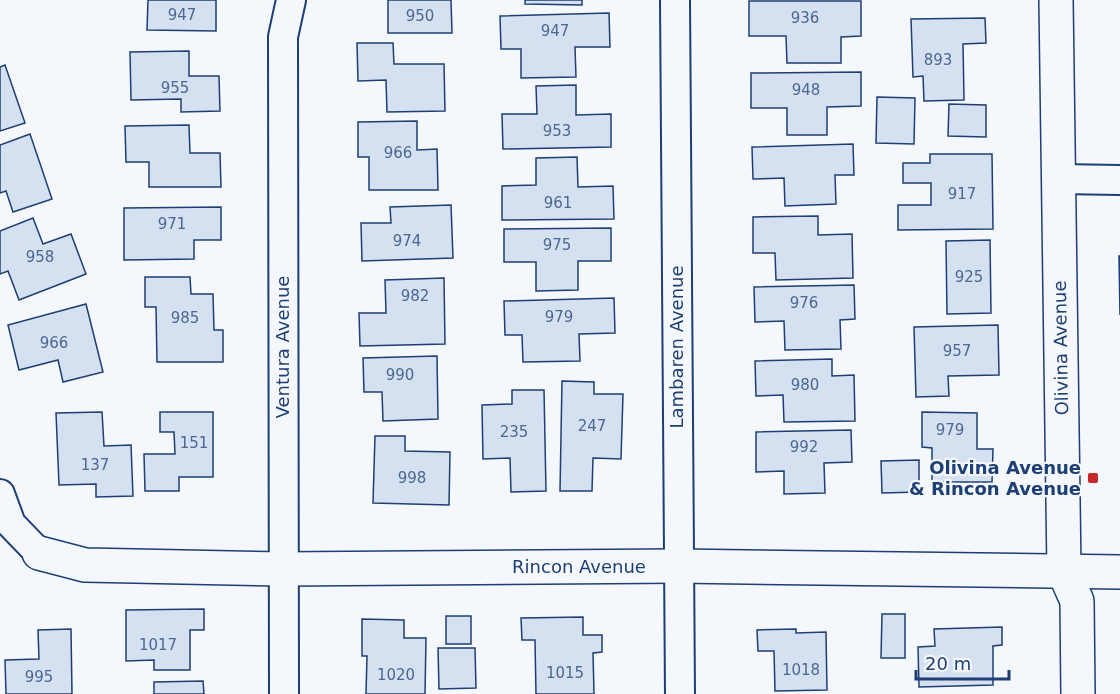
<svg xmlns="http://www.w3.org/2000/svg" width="1120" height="694" font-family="'DejaVu Sans',sans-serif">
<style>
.building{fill:#d5e0f0;stroke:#1d3f73;stroke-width:1.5}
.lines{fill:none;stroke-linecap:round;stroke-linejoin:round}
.street-casing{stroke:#1d3f73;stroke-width:32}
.secondary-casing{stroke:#1d3f73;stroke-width:36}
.street{stroke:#f4f7fb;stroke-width:28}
.secondary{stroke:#f4f7fb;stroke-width:33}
.poi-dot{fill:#c62828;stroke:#f4f7fb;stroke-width:2}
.labels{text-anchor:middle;stroke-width:4.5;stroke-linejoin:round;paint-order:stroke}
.number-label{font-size:15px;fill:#4b6792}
.street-label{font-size:18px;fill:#1d3f73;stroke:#f4f7fb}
.poi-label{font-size:18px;font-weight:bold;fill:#1d3f73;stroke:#f4f7fb;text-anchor:end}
</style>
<rect width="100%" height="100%" fill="#f4f7fb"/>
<g class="building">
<path d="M148,0H216V31L147,30Z"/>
<path d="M388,0H451L452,33H388Z"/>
<path d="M525,0H582V5L525,4Z"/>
<path d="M749,1H861V36L841,37V63H787L786,36H749Z"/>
<path d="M609,13L610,47H575L576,77L521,78V49H501L500,16Z"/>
<path d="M985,18L986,43L963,44L964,100L924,101L923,76L913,77L911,19Z"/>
<path d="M357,43H393L394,64H444L445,111L387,112L386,80L358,81Z"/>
<path d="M189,51V76H219L220,111L181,112V99L131,100L130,52Z"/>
<path d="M5,65L25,123L0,131V67Z"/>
<path d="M861,72V106L827,107V135H787V108H751V73Z"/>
<path d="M576,85V115L611,114V147L503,149L502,114H537L536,86Z"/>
<path d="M877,97L915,98L914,144L876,143Z"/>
<path d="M949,104L986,105V137L948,136Z"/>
<path d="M417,121V150L437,149L438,190H369V157H358V122Z"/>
<path d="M189,125L190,153H220L221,187H149V162H126L125,126Z"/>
<path d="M30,134L52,199L13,212L6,191L0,193V145Z"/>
<path d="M853,144L854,175H835L836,204L785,206L784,178L753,179L752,147Z"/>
<path d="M930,154H992L993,229L898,230V205H931V183H903V163H930Z"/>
<path d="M577,157L578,187L613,186L614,219L502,220V186L536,185V158Z"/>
<path d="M451,205L453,258L362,261L361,223H391L390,207Z"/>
<path d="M221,207V240H194V259L124,260V208Z"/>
<path d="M818,216V235L852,234L853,278L776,280L775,253H753V217Z"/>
<path d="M33,218L43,244L71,234L86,274L19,300L8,271L0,274V231Z"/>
<path d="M611,228V261H578V290L536,291V262H504V229Z"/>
<path d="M990,240L991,313L947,314L946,241Z"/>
<path d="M1119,256H1120V315Z"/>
<path d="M145,277H190L191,294H213L214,330H223V362H157L156,307H145Z"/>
<path d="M444,278L445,344L360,346L359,313H386L385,280Z"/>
<path d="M854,285L855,319L840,320L841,349L785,350L784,321L755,322L754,287Z"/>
<path d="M614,298L615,333L579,334L580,361L523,362L522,335H505L504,301Z"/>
<path d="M86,304L103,372L63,382L58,360L19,370L8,325Z"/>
<path d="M998,325L999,375L948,376L949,396L916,397L914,327Z"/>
<path d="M437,356L438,419L383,421L382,392H364L363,358Z"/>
<path d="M832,359V376L854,375L855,421L784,422L783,395L756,396L755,361Z"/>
<path d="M562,381L594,382V394H623L621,459L593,458L592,491H560Z"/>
<path d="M512,390H544L546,491L511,492L510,458L483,459L482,405L512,404Z"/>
<path d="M102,412L104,446L131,445L133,496L96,497V484L59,485L56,413Z"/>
<path d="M160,412H213V477H179V491H145L144,454H175L174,432H160Z"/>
<path d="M922,412L977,413V449H993L992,482H932V448L922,447Z"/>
<path d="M851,430L852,462L824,463L825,493L784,494V471L756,472V432Z"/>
<path d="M375,436H405V451L450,452L449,505L373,503Z"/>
<path d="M919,460V492L882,493L881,461Z"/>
<path d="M204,609V630H190V670H154V660L126,661V610Z"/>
<path d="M882,614H905V658H881Z"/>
<rect x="446" y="616" width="25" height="28"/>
<path d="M583,617V635H602V652L593,653L594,694H536L535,640H522L521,618Z"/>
<path d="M362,619L404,620V638H426L425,694H366L367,656H362Z"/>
<path d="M1002,627V645L993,646V685L919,687L918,647L935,646L934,629Z"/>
<path d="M71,629L72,694H6L5,660L39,659L38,630Z"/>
<path d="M796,629V633L826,632L827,690L775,691L774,651H758L757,630Z"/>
<path d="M438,648H475L476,688L439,689Z"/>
<path d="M203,681L204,694H154V682Z"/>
</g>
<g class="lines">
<defs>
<g id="street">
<path d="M675,0L680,694"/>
<path d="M1059,179L1120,180"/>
<path d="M0,494L11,524L39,553"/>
<path d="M284,694L283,37L291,0"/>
</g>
<g id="secondary">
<path d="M1056,0L1064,572L1077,601L1078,694"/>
<path d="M39,553L85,565L283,569L678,566L1120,572"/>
</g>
</defs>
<use href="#street" class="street-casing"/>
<use href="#secondary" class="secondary-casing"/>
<use href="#street" class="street"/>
<use href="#secondary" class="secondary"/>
</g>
<rect class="poi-dot" x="1087" y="472" width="12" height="12" rx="3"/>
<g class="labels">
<g class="number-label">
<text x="182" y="20">947</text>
<text x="420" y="21">950</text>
<text x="805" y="23">936</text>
<text x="555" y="36">947</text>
<text x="938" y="65">893</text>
<text x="175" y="93">955</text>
<text x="806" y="95">948</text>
<text x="557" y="136">953</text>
<text x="398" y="158">966</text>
<text x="962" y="199">917</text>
<text x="558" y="208">961</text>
<text x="172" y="229">971</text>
<text x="407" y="246">974</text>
<text x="557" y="250">975</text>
<text x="40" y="262">958</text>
<text x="969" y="282">925</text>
<text x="415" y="301">982</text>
<text x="804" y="308">976</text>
<text x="559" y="322">979</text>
<text x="185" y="323">985</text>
<text x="54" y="348">966</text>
<text x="957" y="356">957</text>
<text x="400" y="380">990</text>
<text x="805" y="390">980</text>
<text x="592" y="431">247</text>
<text x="950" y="435">979</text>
<text x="514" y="437">235</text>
<text x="194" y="448">151</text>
<text x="804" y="452">992</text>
<text x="95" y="470">137</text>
<text x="412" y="483">998</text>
<text x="158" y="650">1017</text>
<text x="801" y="675">1018</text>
<text x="565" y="678">1015</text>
<text x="396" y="680">1020</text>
<text x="39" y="682">995</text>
</g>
<g class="street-label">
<text transform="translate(283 347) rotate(-90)" y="6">Ventura Avenue</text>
<text transform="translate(677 347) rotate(-90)" y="6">Lambaren Avenue</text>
<text transform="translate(1061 348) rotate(-91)" y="6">Olivina Avenue</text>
<text x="579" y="573">Rincon Avenue</text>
</g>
<g class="poi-label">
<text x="1081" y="474">Olivina Avenue<tspan x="1081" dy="21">&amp; Rincon Avenue</tspan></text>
</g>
</g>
<path d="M916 670v9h93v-9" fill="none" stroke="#1d3f73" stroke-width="3"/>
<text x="925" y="670" font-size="18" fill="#1d3f73" stroke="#f4f7fb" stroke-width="4.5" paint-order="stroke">20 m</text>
</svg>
